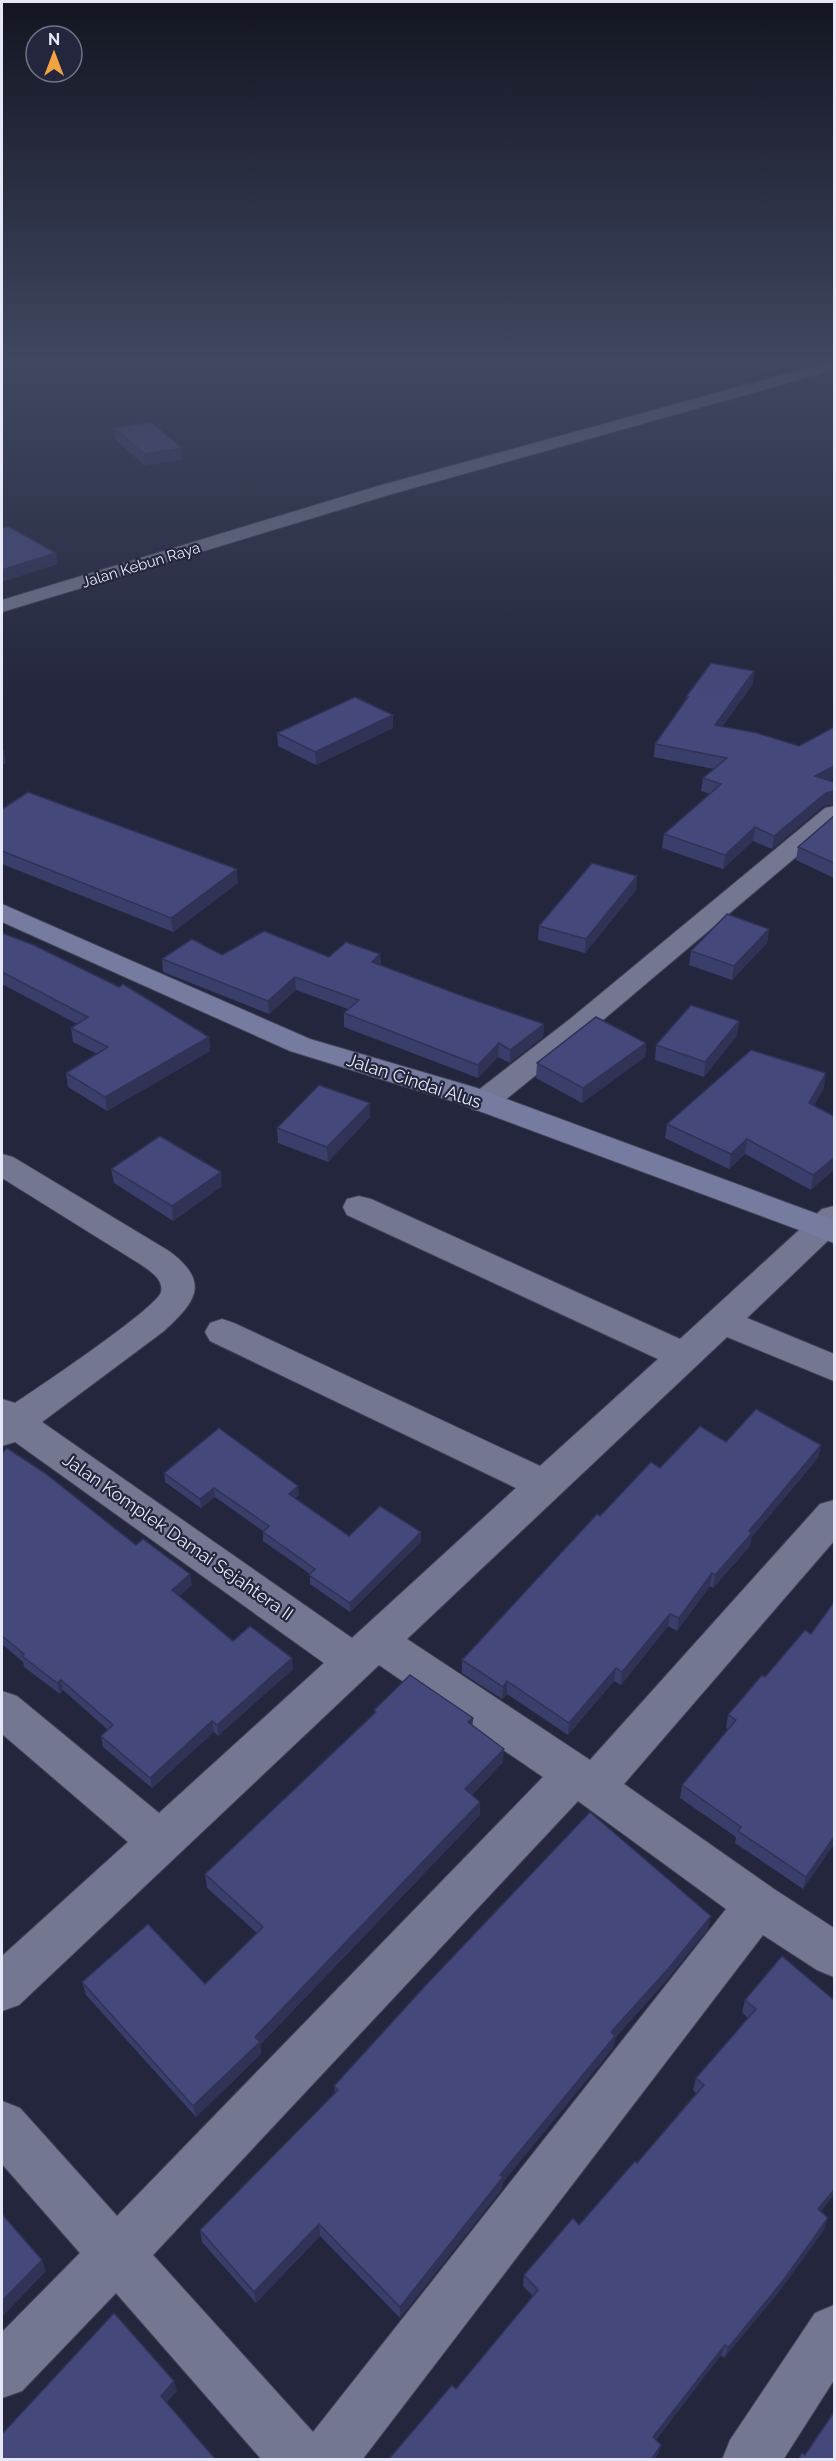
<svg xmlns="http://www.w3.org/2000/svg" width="836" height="2461" font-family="Raleway,sans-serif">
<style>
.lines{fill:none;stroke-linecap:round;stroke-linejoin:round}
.street-casing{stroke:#414255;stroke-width:2}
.secondary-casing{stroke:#414255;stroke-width:2}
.street{fill:#737791;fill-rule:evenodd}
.secondary{fill:#767ba0;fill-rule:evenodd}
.wall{fill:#3a3e6a}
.shaded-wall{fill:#303256}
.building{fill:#44487b;stroke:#303256;stroke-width:1.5}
.labels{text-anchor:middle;stroke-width:4.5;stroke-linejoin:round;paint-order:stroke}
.far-street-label{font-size:15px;fill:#e6e8f7;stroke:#23263c}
.street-label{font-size:18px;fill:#e6e8f7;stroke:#23263c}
</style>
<rect width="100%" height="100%" fill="#23263c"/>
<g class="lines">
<defs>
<g id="street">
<path d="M828,362H834V370L392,494L2,612V600L378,486Z"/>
<path d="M834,806V825L590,1031L494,1109L483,1112L472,1109L468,1102L472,1095L570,1019L825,808Z"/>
<path d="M2,1154L13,1157L169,1251C211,1282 196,1302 164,1331L42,1422L352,1638L516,1488L210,1341L205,1332L210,1323L222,1319L234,1323L540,1466L658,1359L347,1215L343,1207L347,1199L359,1196L371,1199L680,1339L822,1209L834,1206V1235L747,1318L834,1354V1381L727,1337L407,1639L590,1760L820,1504L834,1500V1541L624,1784L774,1889L834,1928V1977L817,1970L763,1935L362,2460H262L116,2293L22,2391L2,2398V2332L80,2253L2,2164V2101L20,2108L117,2216L543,1777L379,1665L19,2005L2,2011V1956L128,1842L2,1734V1691L17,1696L159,1813L324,1663L15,1442L2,1446V1399L15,1403C36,1389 157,1308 161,1292C164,1279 149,1270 140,1264L2,1178ZM578,1801L726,1909L313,2432L153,2255Z"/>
<path d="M834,2305V2380L783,2460H722L730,2440L815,2313Z"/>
</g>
<path id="secondary" d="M2,904L310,1039L477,1088L834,1220V1243L455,1102L290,1051L2,922Z"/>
</defs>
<use href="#street" class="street-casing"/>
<use href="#secondary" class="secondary-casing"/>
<use href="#street" class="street"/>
<use href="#secondary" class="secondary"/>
</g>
<g class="wall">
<path d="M740,362H793L770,371Z"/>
<path d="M114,428L183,459L145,466L115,439Z"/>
<path d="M753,684L722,727L834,778L829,781L834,782V805V804L824,806L772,849L753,841L723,869L662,848L664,834L710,794L701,791L703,778L714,769L654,757L655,744L685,701L686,697Z"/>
<path d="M393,715V728L316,765L278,746L277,733Z"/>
<path d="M2,809L238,883L173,932L2,864Z"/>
<path d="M834,816V878L796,860L798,847Z"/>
<path d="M637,876L636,890L585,953L538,940L539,926Z"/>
<path d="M769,929L767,943L732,980L689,965L691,951Z"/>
<path d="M2,933L209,1037L210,1051L107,1111L68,1087L66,1073L97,1054L73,1042L71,1028L77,1024L2,984Z"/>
<path d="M380,954L381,965L468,998L544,1024L543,1037L510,1063L498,1057L478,1078L344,1027V1013L348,1009L296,990L269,1014L163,972L162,959L222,955L329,957Z"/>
<path d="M739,1021L737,1035L704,1077L655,1060L656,1045Z"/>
<path d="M646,1043L645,1057L582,1103L536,1078L537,1063Z"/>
<path d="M824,1088L814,1105L834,1116L811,1190L745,1154L729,1169L665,1138L667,1124Z"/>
<path d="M370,1117L328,1162L278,1143L277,1128Z"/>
<path d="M111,1169L222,1186L173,1221L114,1183Z"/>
<path d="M726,1442L821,1445L818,1458L751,1538L750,1546L713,1588L710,1586L677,1631L668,1626L621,1685L614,1681L568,1735L507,1694L502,1699L462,1673V1660L600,1516L660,1468Z"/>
<path d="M2,1453L136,1545L192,1585L179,1596L233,1641L293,1669L218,1736L214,1732L152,1788L103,1747L101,1736L108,1730L63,1690L60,1694L24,1667L23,1662L2,1644Z"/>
<path d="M164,1473L299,1495L295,1498L349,1536L421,1542L350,1612L310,1584V1574L263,1541V1531L215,1497L201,1508L165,1482Z"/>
<path d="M762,1675L834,1844L803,1889L735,1843L736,1837L680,1798L682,1785L728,1729L726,1728L728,1715Z"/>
<path d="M374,1710L473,1718L472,1725L503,1762L472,1795L480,1802V1815L260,2045L261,2054L196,2117L86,1995L82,1982L205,1984L257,1933L207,1888L205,1874L374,1713Z"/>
<path d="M708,1929L665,1982L615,2038L613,2048L503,2182L502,2189L400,2318L320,2236L256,2303L202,2242L200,2230L335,2093L334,2086Z"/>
<path d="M782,1956L824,2230L778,2293L724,2358L721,2355L656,2440L661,2445L658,2454L654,2460H388L456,2389L533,2296L523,2286L524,2275L579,2225L637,2163L696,2093L693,2090L696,2078L748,2018L742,2012L745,2000Z"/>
</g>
<g class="shaded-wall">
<path d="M772,362H793L770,371Z"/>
<path d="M182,448L183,459L145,466L144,454Z"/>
<path d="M56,553L58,564L2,582V570Z"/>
<path d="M754,671L753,684L714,738L715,725Z"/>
<path d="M393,715V728L316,765L315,752Z"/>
<path d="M4,750L6,763L2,765V751Z"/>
<path d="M834,766V778L813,790L815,776Z"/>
<path d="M834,791V804L824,806L772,849L774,836L826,793Z"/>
<path d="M755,827L753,841L723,869L725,855Z"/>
<path d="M237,869L238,883L173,932L171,918Z"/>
<path d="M637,876L636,890L585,953L586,939Z"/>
<path d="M769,929L767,943L732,980L734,966Z"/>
<path d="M380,954L381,967L372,962Z"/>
<path d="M295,977L296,990L269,1014L268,1001Z"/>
<path d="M739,1021L737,1035L704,1077L705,1062Z"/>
<path d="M544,1024L543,1037L510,1063V1050Z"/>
<path d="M209,1037L210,1051L107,1111L105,1097Z"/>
<path d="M499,1043L498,1057L478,1078V1065Z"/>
<path d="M646,1043L645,1057L582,1103L583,1088Z"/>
<path d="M826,1073L824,1088L807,1117L809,1103Z"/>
<path d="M370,1103V1117L328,1162L327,1147Z"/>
<path d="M747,1139L745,1154L729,1169L731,1154Z"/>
<path d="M834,1158V1170L811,1190L813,1175Z"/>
<path d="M221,1172L222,1186L173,1221L172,1206Z"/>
<path d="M821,1445L818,1458L751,1538L750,1546L713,1588L715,1575L749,1531Z"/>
<path d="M298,1486L299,1495L290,1503L289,1494Z"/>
<path d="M214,1488L215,1497L201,1508L200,1499Z"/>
<path d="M421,1532V1542L350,1612V1603Z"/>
<path d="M712,1573L710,1586L677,1631L679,1618Z"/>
<path d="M190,1574L192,1585L174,1601L172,1590Z"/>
<path d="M670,1614L668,1626L621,1685L622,1672Z"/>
<path d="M292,1658L293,1669L218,1736L217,1725Z"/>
<path d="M616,1668L614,1681L568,1735L569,1723Z"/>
<path d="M61,1680L63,1690L60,1694L57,1683Z"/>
<path d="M507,1681V1694L502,1699L503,1687Z"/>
<path d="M473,1718L472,1731L468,1722Z"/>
<path d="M212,1721L214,1732L152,1788L150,1778Z"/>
<path d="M504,1749L503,1762L465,1803V1789Z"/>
<path d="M480,1802V1815L260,2045L261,2054L196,2117L193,2106L255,2037Z"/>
<path d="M834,1837V1844L803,1889L806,1877Z"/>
<path d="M711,1916L708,1929L665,1982L615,2038L613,2048L503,2182L502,2189L400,2318V2307L500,2175L611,2032Z"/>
<path d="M834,2190V2195L814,2221L818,2209Z"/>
<path d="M828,2218L824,2230L778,2293L724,2358L728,2348Z"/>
<path d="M319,2224L320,2236L256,2303L254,2292Z"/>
<path d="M42,2260L46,2271L2,2317V2301Z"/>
<path d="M725,2345L721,2355L650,2447L653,2437Z"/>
<path d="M174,2381L177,2391L164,2406L161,2396Z"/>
<path d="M661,2445L658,2454L654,2460H651Z"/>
</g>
<g class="building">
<path d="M151,422L182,448L144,454L114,428Z"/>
<path d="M8,526L56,553L2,570V528Z"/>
<path d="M711,663L754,671L715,725L757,733L799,746L834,727V766L815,776L834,782V791L826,793L774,836L755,827L725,855L664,834L721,784L703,778L727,758L655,744L688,697H686Z"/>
<path d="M355,697L393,715L315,752L277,733Z"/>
<path d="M28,792L237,869L171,918L2,851V809Z"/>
<path d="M834,816V863L798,847Z"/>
<path d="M592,863L637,876L586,939L539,926Z"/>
<path d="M727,914L769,929L734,966L691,951Z"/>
<path d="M264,931L329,957L346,942L380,954L372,962L468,998L544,1024L510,1050L499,1043L478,1065L344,1013L359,1000L295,977L268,1001L162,959L192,939L222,955Z"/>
<path d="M2,933L34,945L119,987L123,984L209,1037L105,1097L66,1073L108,1047L71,1028L88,1017L2,972Z"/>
<path d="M691,1005L739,1021L705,1062L656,1045Z"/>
<path d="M596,1017L646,1043L583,1088L537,1063Z"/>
<path d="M751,1050L826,1073L809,1103L834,1116V1158L813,1175L747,1139L731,1154L667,1124Z"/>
<path d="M319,1085L370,1103L327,1147L277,1128Z"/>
<path d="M160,1136L221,1172L172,1206L111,1169Z"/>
<path d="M756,1409L821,1445L749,1531L752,1533L715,1575L712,1573L679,1618L670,1614L622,1672L616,1668L569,1723L507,1681L503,1687L462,1660L597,1514L600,1516L651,1462L660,1468L700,1426L726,1442Z"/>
<path d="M219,1428L298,1486L289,1494L349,1536L380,1506L421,1532L350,1603L309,1575L315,1569L263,1532L269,1526L214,1488L200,1499L164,1473Z"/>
<path d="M7,1448L45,1473L136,1545L143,1539L190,1574L172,1590L233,1641L250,1626L292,1658L217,1725L212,1721L150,1778L101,1736L113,1725L61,1680L57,1683L22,1656L24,1654L2,1636V1453Z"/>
<path d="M834,1602V1837L806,1877L738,1831L741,1827L682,1785L736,1720L728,1715L762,1675L765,1677L805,1630L811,1634Z"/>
<path d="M410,1675L473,1718L468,1722L504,1749L465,1789L480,1802L255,2037L260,2042L193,2106L82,1982L148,1924L205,1984L263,1927L205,1874L376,1712L374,1710Z"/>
<path d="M590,1812L711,1916L668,1969L611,2032L615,2036L500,2175L503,2177L400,2307L319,2224L254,2292L200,2230L338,2090L334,2086L425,1986Z"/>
<path d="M782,1956L834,2000V2190L818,2209L828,2218L782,2282L728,2348L725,2345L653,2437L661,2445L651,2460H388L452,2385L456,2389L538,2290L524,2275L573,2218L579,2225L635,2161L637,2163L704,2085L696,2078L756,2009L745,2000Z"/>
<path d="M2,2214L42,2260L2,2301Z"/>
<path d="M114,2313L174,2381L161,2396L216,2460H2V2434Z"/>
<path d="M834,2412V2460H798L802,2453L805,2455Z"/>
</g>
<linearGradient id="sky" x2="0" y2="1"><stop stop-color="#131521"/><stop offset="0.51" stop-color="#3f4761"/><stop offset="1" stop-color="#3f4761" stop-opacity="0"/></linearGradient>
<rect width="836" height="706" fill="url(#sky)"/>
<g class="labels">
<g class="far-street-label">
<text transform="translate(141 565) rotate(-17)" y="5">Jalan Kebun Raya</text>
</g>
<g class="street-label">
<text transform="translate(414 1081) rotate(18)" y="6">Jalan Cindai Alus</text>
<text transform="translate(178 1537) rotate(35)" y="6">Jalan Komplek Damai Sejahtera II</text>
</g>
</g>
<rect width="836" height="2461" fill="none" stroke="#e6e8f7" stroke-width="6"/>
<g transform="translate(54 54)"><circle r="28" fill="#23263c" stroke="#717487" stroke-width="1.5"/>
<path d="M0-4.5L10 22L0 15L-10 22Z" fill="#f3a442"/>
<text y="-9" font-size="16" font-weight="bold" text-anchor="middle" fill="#e6e8f7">N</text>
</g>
</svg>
